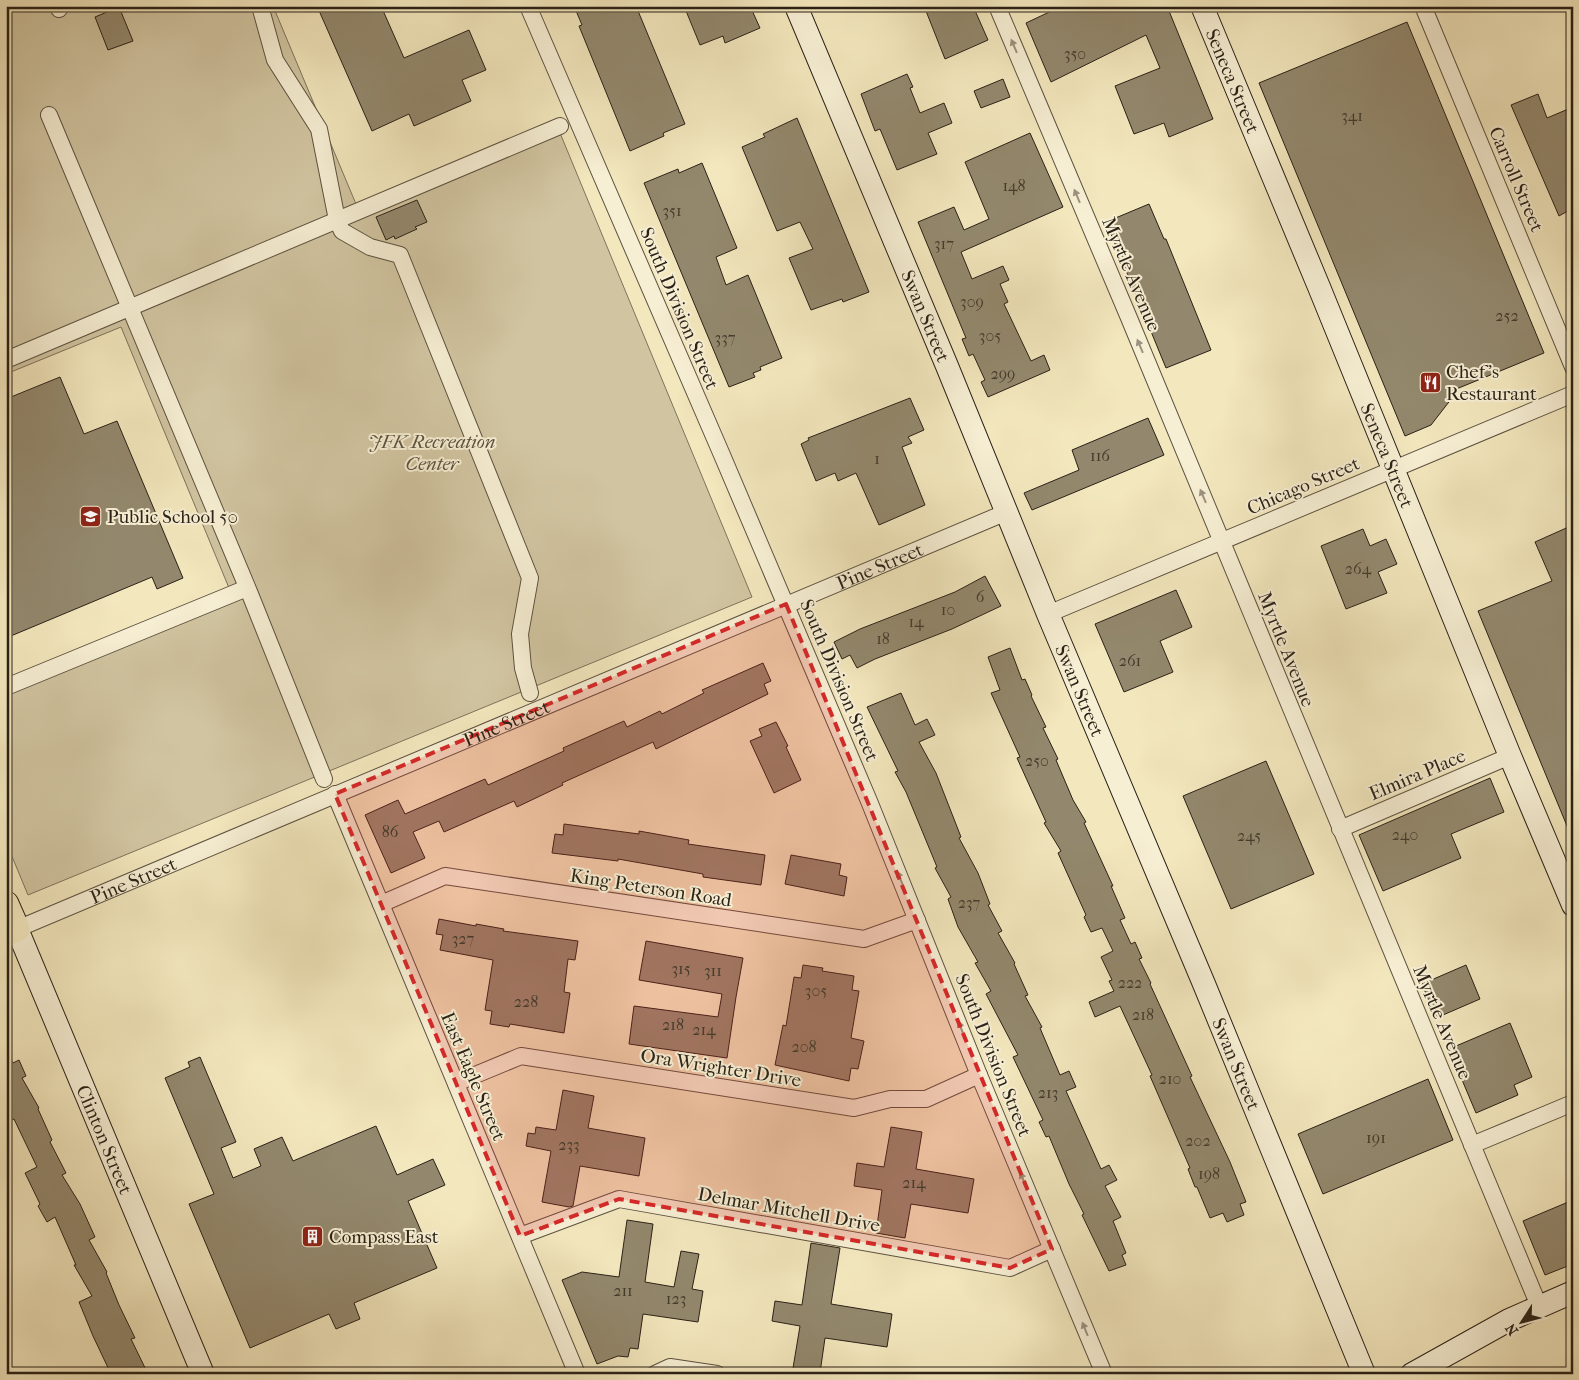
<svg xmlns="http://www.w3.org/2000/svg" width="1579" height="1380" font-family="'IM FELL French Canon',serif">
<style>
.green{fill:#d1c5a1;stroke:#7e735c}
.building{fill:#93886d;stroke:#2a2117}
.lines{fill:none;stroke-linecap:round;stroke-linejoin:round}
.street-casing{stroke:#5c5240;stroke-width:18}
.secondary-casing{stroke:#2a2117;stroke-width:24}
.primary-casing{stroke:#2a2117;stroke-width:27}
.street{stroke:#f7efd4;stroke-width:16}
.secondary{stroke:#f7efd4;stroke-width:22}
.primary{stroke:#f3e7bd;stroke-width:25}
.oneway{fill:#9b927f}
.marked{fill:#d62828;fill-opacity:0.2;stroke:#d62828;stroke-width:4;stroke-dasharray:10 6;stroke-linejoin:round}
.labels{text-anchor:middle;stroke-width:4;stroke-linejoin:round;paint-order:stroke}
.number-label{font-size:16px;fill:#443b2c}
.street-label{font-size:19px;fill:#2a2117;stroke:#f7efd4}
.poi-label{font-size:19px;fill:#2a2117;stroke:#f7efd4;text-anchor:start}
.park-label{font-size:19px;font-style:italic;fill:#5c5240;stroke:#f7efd4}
</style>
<rect width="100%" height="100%" fill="#f3e7bd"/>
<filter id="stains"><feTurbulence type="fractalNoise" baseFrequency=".004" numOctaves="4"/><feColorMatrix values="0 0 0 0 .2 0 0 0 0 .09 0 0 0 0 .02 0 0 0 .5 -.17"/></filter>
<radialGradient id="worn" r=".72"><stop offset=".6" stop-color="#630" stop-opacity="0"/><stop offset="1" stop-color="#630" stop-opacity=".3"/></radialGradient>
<path class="green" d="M6,6H273L361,216L560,133L752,597L28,895L6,842V680L229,588L121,327L6,374Z"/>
<g class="building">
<path d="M317,6H381L404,58L469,30L486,70L462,80L471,101L414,126L409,114L372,131Z"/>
<path d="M574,6H636L685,124L663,133L664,136L630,151L579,26L582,25Z"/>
<path d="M684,6H750L760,28L725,43L723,36L700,45Z"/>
<path d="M924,6H973L988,40L945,59Z"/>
<path d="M1062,6H1167L1213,119L1169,137L1164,123L1134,134L1115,86L1160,68L1146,35L1051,82L1026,23Z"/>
<path d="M119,7L133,41L108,50L95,17Z"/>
<path d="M1407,22L1544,353L1449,392L1452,398L1431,425L1405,436L1259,83Z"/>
<path d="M907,74L913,87L910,88L920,113L944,103L952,123L928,133L937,154L897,170L880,129L875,131L861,94Z"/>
<path d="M1003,79L1010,97L981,108L974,91Z"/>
<path d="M1538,94L1547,118L1573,107V208L1559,216L1511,105Z"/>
<path d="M797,118L869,292L843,302L842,299L811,310L789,258L813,249L800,222L777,231L742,147L765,137L763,134Z"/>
<path d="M1030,133L1063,207L961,252L972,279L1003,266L1009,280L1000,284L1008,302L1004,304L1031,361L1044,355L1050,370L988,397L981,382L985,380L973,354L969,356L962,339L966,338L918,222L954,207L964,230L989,219L965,162Z"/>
<path d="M702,163L737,248L716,257L726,285L748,275L782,358L760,367L761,370L753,373L755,377L729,387L644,183L678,169L679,173Z"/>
<path d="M417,200L427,222L415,227L417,229L395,239L394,236L386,240L376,217Z"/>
<path d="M1149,204L1164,239H1166L1211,350L1166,368L1106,222Z"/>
<path d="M60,377L84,434L117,421L183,578L157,589L152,577L6,638V399Z"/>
<path d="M910,398L924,430L908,437L912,443L902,447L925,505L879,525L856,473L838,481L835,473L816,481L801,444L809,440L808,438Z"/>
<path d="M1148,418L1164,455L1032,510L1024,493L1079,470L1072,450Z"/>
<path d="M1573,525V697L1568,700L1573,712L1572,838L1478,611L1552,581L1535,542Z"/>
<path d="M1363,529L1370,546L1386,539L1397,564L1378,572L1387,593L1346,609L1321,546Z"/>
<path d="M985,576L1001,606L952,629L875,659L857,668L850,655L842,659L834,642L860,629L955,592Z"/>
<path d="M1176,590L1192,627L1160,641L1173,672L1124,692L1095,624Z"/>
<path d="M1010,648L1022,680L1025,679L1032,695L1031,696L1046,727L1043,728L1058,759L1056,760L1073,800L1086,822L1084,823L1113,886H1111L1125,918L1120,920L1131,944L1135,942L1142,958L1139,959L1151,983L1150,984L1192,1076L1190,1077L1230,1162L1246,1202L1240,1204L1244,1215L1227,1222L1223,1213L1210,1218L1197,1187H1195L1188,1169L1190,1168L1150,1076L1152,1075L1120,1006L1095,1017L1089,1002L1114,991L1109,981L1112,980L1101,957L1113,951L1102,928L1091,932L1084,917L1086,915L1058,853L1061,851L1044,823L1046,822L1017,758L1020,757L991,693L1000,690L988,657Z"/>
<path d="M763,663L771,681L764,684L768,694L656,749L653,742L562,783L563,785L517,807L514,801L444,832L439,821L413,832L425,858L391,873L365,815L398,800L405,814L485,779L488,785L564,751L563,748L624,721L627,727L660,711L662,714L704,693L702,690Z"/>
<path d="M901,693L915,725L927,719L935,735L919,742L936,773L961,837L959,838L978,873L990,904L988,905L1002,931L998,933L1015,963L1014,964L1028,995L1025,996L1042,1027L1040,1028L1060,1075L1069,1071L1076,1087L1066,1091L1101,1169L1109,1165L1117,1180L1105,1186L1121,1217L1113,1221L1126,1253L1122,1255L1126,1265L1109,1271L1082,1215L1084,1214L1069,1184L1049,1136L1046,1137L1039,1122L1043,1120L1013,1057L1018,1055L986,994L991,991L975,963L978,962L958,927L948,899L951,897L935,868L937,867L906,792L895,772L898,771L867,707Z"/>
<path d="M776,722L788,746L786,747L801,780L774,793L750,741L762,736L759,729Z"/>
<path d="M1266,761L1314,874L1231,909L1183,796Z"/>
<path d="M1490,778L1504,812L1451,834L1461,858L1383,891L1359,835Z"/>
<path d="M564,824L639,834V831L689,840L688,844L765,855L761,885L703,877V874L618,859V861L552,853L555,834L563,835Z"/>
<path d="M791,855L841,864L839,875L847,877L844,896L785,884Z"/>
<path d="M439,919L476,926V924L504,929L503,931L578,941L575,960L568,959L564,992L570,993L564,1033L510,1024L509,1027L490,1024L492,1011L485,1010L493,960L440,950L443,935L436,934Z"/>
<path d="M646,941L743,958L736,997L727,1058L629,1044L634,1006L718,1017L722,994L639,980Z"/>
<path d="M803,965L823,968L822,971L854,976L852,990L859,991L851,1038L864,1041L858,1069L851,1068L849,1081L775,1065L783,1025L786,1026L794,977L801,978Z"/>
<path d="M1466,965L1480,999L1436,1018L1422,984Z"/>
<path d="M1510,1023L1532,1077L1514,1085L1518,1095L1476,1113L1449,1049Z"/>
<path d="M6,1050L13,1063L19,1060L26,1076L22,1078L39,1108L38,1109L52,1140L50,1142L66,1173L62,1175L80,1204L95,1237L89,1240L107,1272L106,1273L119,1305L135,1338L131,1339L148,1374H111L93,1336L79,1302L92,1296L74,1265H76L55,1217L47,1222L38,1206L40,1204L25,1173L37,1167L14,1119L6,1123V1104L12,1101L6,1088Z"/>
<path d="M200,1057L236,1142L221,1148L233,1178L261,1166L254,1149L282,1137L293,1161L376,1126L397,1175L433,1159L445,1185L408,1201L437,1268L354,1303L360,1319L336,1329L329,1314L250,1348L189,1204L214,1194L165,1078L190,1067L188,1062Z"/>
<path d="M1428,1079L1453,1140L1323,1194L1298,1134Z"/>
<path d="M563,1090L594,1096L588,1128L645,1138L639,1176L580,1166L573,1206L569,1207L542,1202L551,1151L526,1146L528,1133L535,1134L536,1127L556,1130Z"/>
<path d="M891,1127L922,1132L916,1169L974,1179L968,1213L911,1204L905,1238L876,1233L882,1190L854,1186L857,1163L884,1167Z"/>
<path d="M1573,1200V1264L1545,1275L1523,1221Z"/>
<path d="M627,1220L653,1224L645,1282L674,1287L681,1251L699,1254L692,1289L703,1291L698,1322L643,1314L638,1349L630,1348L628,1357L618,1356L597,1364L562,1280L582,1272L619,1277Z"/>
<path d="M811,1243L840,1248L831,1304L892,1314L887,1347L825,1338L820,1373L793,1368L800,1326L772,1321L775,1301L802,1305Z"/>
</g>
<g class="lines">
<defs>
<g id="street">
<path d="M260,6L275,60L319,129L337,220L342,231L370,247L400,255L530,578L520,634L523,668L530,693"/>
<path d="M528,6L722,455L869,801L979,1075L1104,1374"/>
<path d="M997,6L1129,318L1539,1306"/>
<path d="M1423,6L1573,367"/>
<path d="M59,9L61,6"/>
<path d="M49,115L250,594L324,779"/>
<path d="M6,360L560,126"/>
<path d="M1048,614L1573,394"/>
<path d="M6,687L247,588"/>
<path d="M335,794L577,1374"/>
<path d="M1340,829L1510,756"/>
<path d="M381,904L445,876L864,939L917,920"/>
<path id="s1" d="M17,929L1007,512"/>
<path d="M456,1083L521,1056L854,1108L890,1099H926L979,1075"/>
<path d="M1472,1145L1573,1103"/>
<path d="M520,1236L619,1199L1010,1268L1052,1249"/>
<path d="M655,1374L670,1367L717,1374"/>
</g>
<g id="secondary">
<path id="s2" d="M796,6L947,366L1048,614L1204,984L1364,1374"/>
<path id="s3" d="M1202,6L1319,287L1510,756L1573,905"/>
<path id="s4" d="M17,929L203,1374"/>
<path d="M1412,1374L1509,1320L1573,1292"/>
</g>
<path id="primary" d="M6,904L17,929L6,933"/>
</defs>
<use href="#street" class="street-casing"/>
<use href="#secondary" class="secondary-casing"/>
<use href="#primary" class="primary-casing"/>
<use href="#street" class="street"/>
<use href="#secondary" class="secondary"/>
<use href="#primary" class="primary"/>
</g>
<defs><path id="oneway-solid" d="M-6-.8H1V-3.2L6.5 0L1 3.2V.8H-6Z" transform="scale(1.25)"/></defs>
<g class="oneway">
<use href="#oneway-solid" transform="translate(1014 46) rotate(-113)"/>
<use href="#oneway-solid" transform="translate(1077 196) rotate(-113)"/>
<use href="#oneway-solid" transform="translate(1140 346) rotate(-113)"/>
<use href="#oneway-solid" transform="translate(1203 496) rotate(-113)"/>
<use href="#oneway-solid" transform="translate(900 878) rotate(-112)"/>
<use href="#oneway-solid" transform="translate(961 1028) rotate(-112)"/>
<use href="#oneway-solid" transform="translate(1023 1179) rotate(-113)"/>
<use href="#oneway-solid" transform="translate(1085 1329) rotate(-112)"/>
</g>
<path class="marked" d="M786,604L1052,1249L1010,1268L619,1199L520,1236L335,794Z"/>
<defs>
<symbol id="restaurant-square" viewBox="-11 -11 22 22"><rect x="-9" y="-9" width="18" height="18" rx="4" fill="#8f2418" stroke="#f7efd4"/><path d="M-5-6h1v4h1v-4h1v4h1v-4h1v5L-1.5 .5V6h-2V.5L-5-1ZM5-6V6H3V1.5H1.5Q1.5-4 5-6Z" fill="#fff"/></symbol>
<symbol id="school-square" viewBox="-11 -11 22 22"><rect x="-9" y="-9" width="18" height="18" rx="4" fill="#8f2418" stroke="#f7efd4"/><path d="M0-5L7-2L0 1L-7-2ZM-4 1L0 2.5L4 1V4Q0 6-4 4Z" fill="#fff"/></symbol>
<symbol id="building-square" viewBox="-11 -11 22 22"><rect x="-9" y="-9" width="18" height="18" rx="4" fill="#8f2418" stroke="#f7efd4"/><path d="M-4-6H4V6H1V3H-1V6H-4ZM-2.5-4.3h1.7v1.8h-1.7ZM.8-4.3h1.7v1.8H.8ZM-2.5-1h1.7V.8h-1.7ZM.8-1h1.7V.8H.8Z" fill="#fff"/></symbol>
</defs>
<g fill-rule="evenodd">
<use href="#restaurant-square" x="1418" y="370" width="25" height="25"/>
<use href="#school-square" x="78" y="504" width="25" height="25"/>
<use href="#building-square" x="300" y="1224" width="25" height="25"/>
</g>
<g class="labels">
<g class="number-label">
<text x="1075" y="59">350</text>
<text x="1352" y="121">341</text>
<text x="1014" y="191">148</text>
<text x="672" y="216">351</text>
<text x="944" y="249">317</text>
<text x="972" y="307">309</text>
<text x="1507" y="321">252</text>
<text x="990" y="341">305</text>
<text x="725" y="343">337</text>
<text x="1003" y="379">299</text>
<text x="1100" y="461">116</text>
<text x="877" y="464">1</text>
<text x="1358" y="574">264</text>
<text x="980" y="602">6</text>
<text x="948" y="615">10</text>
<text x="916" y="627">14</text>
<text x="883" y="644">18</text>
<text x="1130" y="666">261</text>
<text x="1037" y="766">250</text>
<text x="390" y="837">86</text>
<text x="1405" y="840">240</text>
<text x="1249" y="841">245</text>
<text x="969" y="908">237</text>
<text x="463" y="944">327</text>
<text x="681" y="974">315</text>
<text x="713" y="976">311</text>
<text x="1130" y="988">222</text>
<text x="816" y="996">305</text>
<text x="526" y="1007">228</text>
<text x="1143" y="1020">218</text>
<text x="673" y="1030">218</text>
<text x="704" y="1035">214</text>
<text x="804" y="1052">208</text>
<text x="1170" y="1084">210</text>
<text x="1048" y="1098">213</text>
<text x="1376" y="1143">191</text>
<text x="1198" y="1146">202</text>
<text x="569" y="1150">233</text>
<text x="1209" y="1179">198</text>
<text x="914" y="1188">214</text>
<text x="623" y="1296">211</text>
<text x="676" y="1304">123</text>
</g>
<g class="street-label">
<text dy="7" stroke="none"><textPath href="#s3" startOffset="81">Seneca Street</textPath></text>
<text transform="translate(1517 179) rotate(67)" y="7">Carroll Street</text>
<text transform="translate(1132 274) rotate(67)" y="7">Myrtle Avenue</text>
<text transform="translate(680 308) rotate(67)" y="7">South Division Street</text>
<text dy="7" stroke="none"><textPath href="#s2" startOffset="336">Swan Street</textPath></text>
<text dy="7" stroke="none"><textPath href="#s3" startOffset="486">Seneca Street</textPath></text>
<text transform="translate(1303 485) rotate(-23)" y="7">Chicago Street</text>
<text dy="7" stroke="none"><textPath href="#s1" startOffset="936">Pine Street</textPath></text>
<text transform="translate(1287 649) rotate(68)" y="7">Myrtle Avenue</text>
<text transform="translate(840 680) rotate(67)" y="7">South Division Street</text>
<text dy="7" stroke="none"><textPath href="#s2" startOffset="741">Swan Street</textPath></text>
<text dy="7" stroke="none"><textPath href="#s1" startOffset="531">Pine Street</textPath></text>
<text transform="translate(1417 774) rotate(-23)" y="7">Elmira Place</text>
<text dy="7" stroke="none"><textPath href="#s1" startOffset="126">Pine Street</textPath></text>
<text transform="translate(651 887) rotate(9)" y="7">King Peterson Road</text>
<text transform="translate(1443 1022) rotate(67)" y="7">Myrtle Avenue</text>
<text transform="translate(994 1055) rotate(68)" y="7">South Division Street</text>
<text dy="7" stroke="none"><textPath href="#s2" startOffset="1146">Swan Street</textPath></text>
<text transform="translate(721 1067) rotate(9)" y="7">Ora Wrighter Drive</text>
<text transform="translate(474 1076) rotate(67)" y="7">East Eagle Street</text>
<text dy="7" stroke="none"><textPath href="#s4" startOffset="228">Clinton Street</textPath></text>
<text transform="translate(789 1209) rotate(10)" y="7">Delmar Mitchell Drive</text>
</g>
<g class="poi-label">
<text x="1446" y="378">Chef's<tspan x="1446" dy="22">Restaurant</tspan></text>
<text x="107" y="523">Public School 50</text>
<text x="329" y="1243">Compass East</text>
</g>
<g class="park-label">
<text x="432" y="448">JFK Recreation<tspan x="432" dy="22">Center</tspan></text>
</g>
</g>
<rect width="1579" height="1380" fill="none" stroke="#f3e7bd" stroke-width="25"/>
<rect x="8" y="8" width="1564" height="1365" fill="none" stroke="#2a2117" stroke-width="2.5"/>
<rect x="12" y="12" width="1554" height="1355" fill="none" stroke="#2a2117"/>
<g transform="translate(1522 1322) rotate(234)" stroke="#f7efd4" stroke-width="4" paint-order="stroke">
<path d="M0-4L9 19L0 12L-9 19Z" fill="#2a2117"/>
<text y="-8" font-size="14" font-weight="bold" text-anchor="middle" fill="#2a2117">N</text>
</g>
<rect width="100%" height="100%" filter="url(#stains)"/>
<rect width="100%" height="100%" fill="url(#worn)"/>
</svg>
